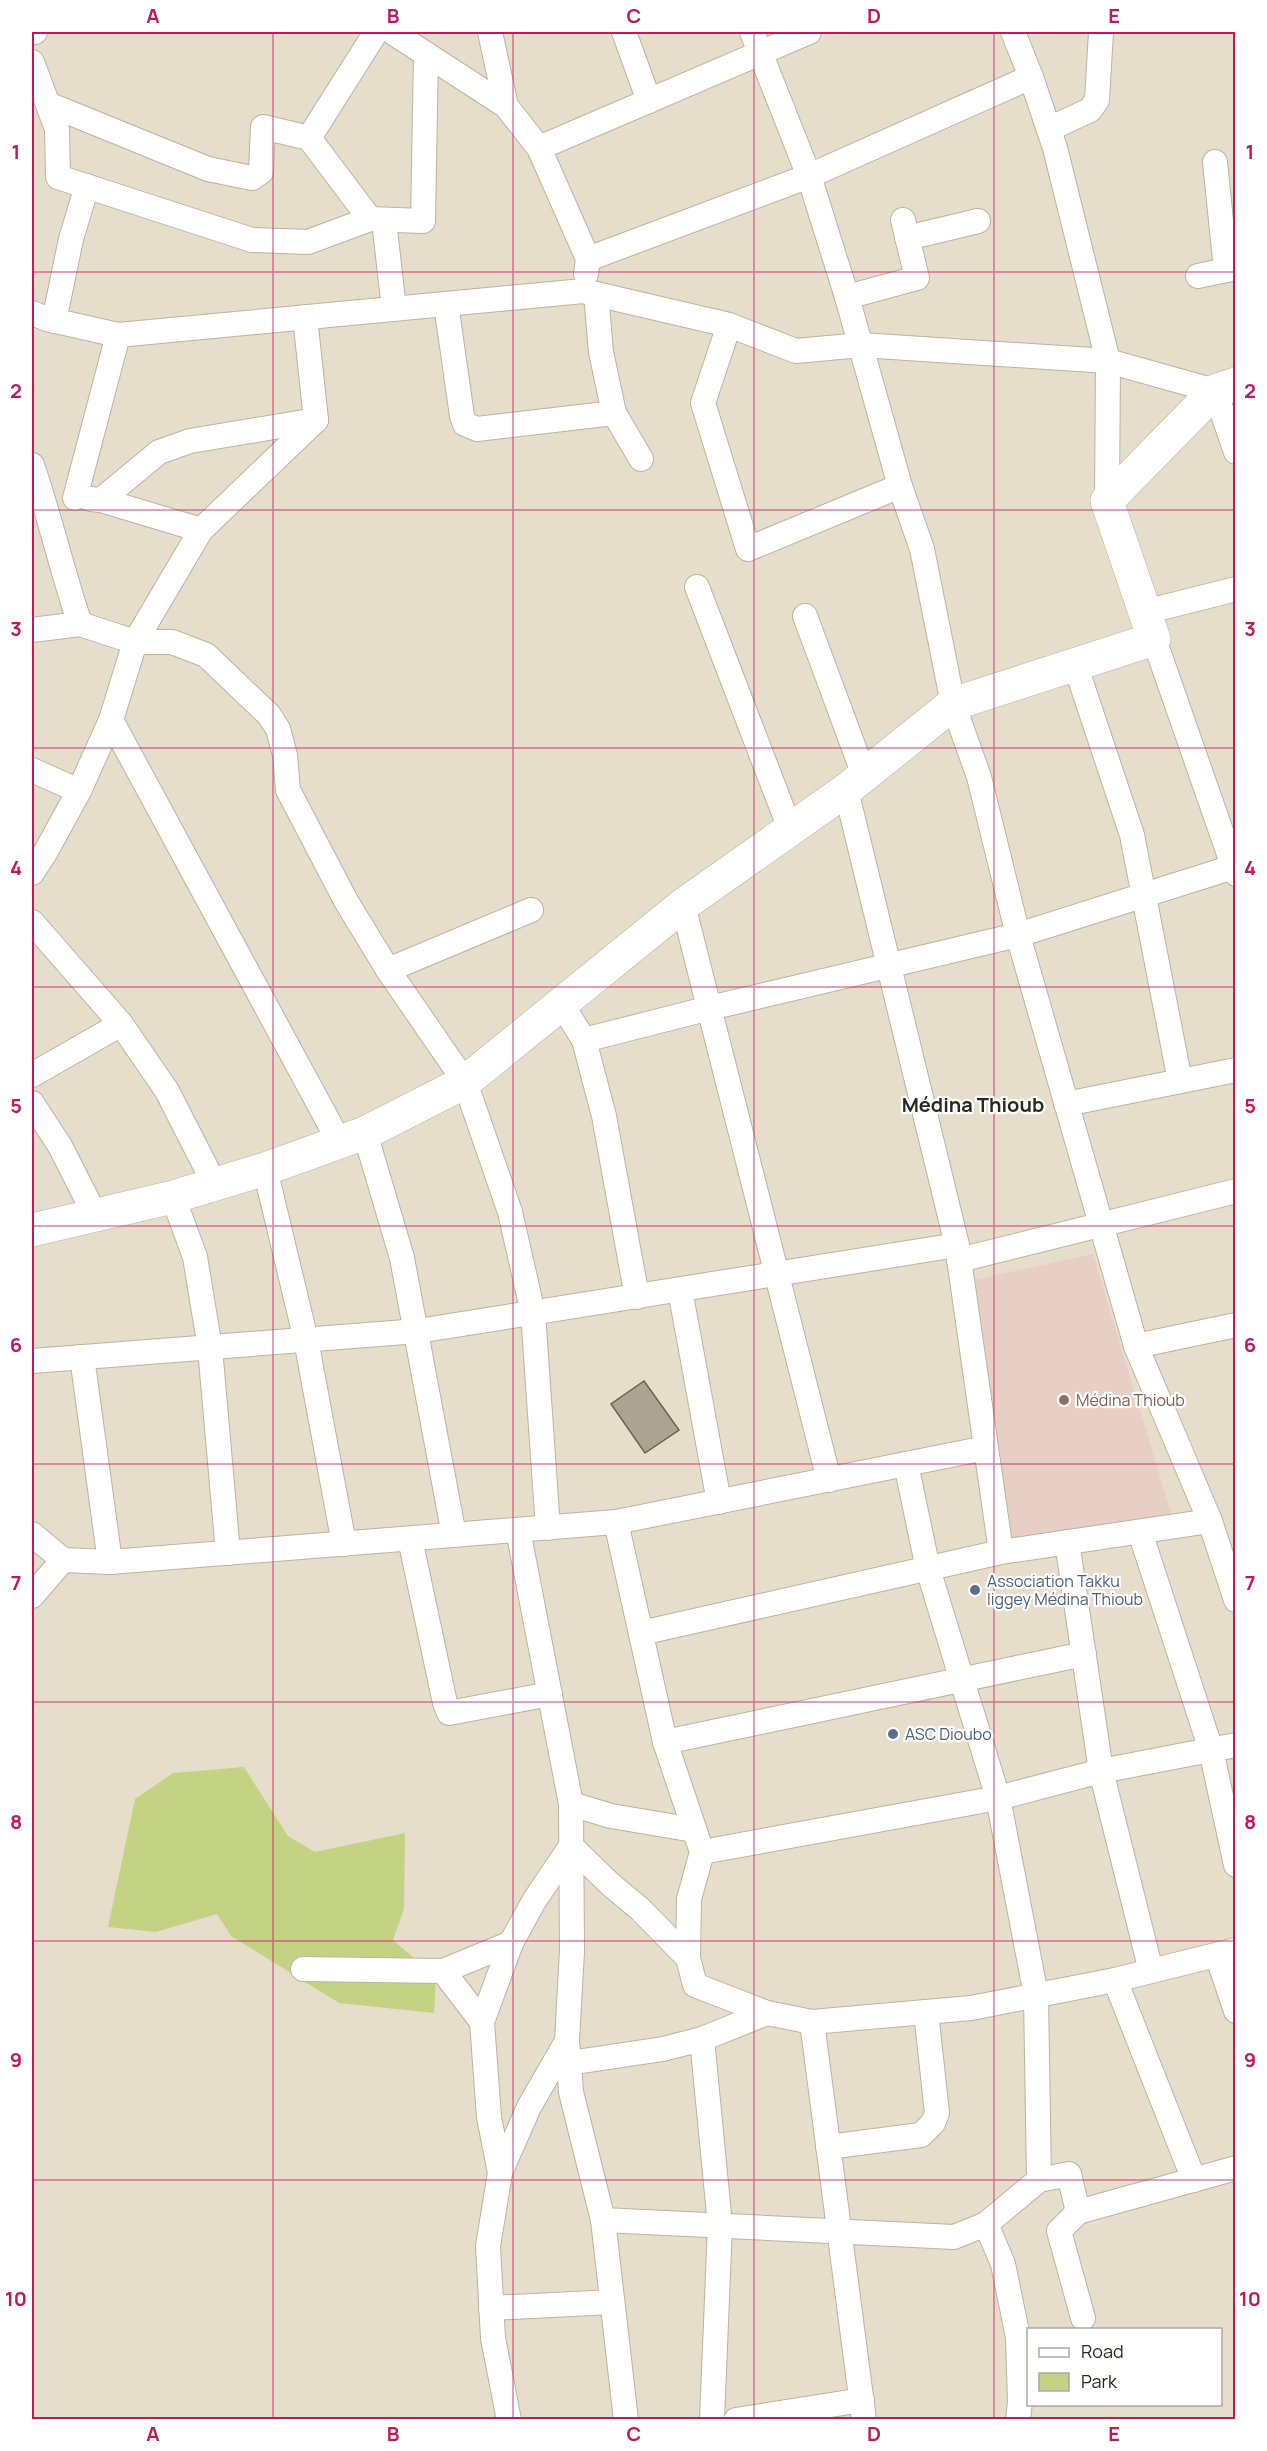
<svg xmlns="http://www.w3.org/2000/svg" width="1267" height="2451" font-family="Manrope,sans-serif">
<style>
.education{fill:#e7cfc5}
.green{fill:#c4d383}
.building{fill:#aca492;stroke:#696251;stroke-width:1.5}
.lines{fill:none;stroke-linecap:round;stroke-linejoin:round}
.street-casing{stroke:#bbb3a0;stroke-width:26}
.secondary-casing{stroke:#bbb3a0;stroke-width:34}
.street{stroke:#fff;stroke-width:24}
.secondary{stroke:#fff;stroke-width:33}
.grid{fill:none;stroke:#c2185b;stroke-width:1.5;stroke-opacity:0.55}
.education-dot{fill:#8d6e63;stroke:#fff;stroke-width:2}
.service-dot{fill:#5c6f8a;stroke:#fff;stroke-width:2}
.labels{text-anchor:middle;stroke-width:4.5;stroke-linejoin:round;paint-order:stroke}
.education-label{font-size:16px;fill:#785e54;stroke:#fff;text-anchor:start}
.service-label{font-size:16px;fill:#4e5e75;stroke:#fff;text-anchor:start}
.quarter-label{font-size:20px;font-weight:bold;fill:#29271f;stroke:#fff}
.neatline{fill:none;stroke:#c2185b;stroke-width:2}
.grid-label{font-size:20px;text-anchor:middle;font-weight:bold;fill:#c2185b}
</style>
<rect width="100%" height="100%" fill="#e6decb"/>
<path class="education" d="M1093,1254L1173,1520L1013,1544L973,1280Z"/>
<path class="green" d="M244,1767L288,1836L315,1852L405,1833L404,1909L393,1940L436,1977L434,2013L339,2003L231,1936L217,1914L156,1932L108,1927L135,1799L173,1773Z"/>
<path class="building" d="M644,1381L679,1430L645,1453L611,1404Z"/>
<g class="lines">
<defs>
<g id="street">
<path d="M32,32H35"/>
<path d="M392,32L506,106L539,148L588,259L586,274"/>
<path d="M490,32L506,106"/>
<path d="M624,32L649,101"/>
<path d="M752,32L809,176L847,297L900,486L922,549L953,704L979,777L1018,935L1136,1346L1210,1521L1236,1600"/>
<path d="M1013,32L1031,77L1055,148L1108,361L1107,501"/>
<path d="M32,62L57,129L58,177L252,240L308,242L370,219L423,221L426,54"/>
<path d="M48,104L208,169L252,178L261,172L263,127L309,138L370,219"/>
<path d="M1049,129L1090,110L1097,100L1101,32"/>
<path d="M309,138L376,32"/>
<path d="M539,148L809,32"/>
<path d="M1215,162L1226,270"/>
<path d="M384,221L394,309"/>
<path d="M907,238L978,221"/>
<path d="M588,259L809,176L1031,77"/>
<path d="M1198,276L1236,268"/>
<path d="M596,294L601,352L614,413L641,459"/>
<path d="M847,297L917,278L903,220"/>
<path d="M446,304L462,416L465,424L477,429L614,413"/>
<path d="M32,313L47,319L118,335L583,291L729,325L796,351L861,345L1108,361L1215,391L1236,452"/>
<path d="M305,317L316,420"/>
<path d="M54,321L71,239L87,186"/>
<path d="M729,325L703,403L748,549L900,486"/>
<path d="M32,465C50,517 62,571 80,624"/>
<path d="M75,498L118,335"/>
<path d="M90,499L101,500L201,530"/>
<path d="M101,500L159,452L190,441L316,420"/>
<path d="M697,587L790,829"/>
<path d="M1145,612L1236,589"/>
<path d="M805,616L864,775"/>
<path d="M32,630L80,624L135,642H172L206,655L269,715L278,729L285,755L288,790L346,901L388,970L465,1082L510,1212L533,1313L548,1528"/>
<path d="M1154,639L1236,874"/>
<path d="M1075,664L1132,835L1180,1081"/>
<path d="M111,720L340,1143"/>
<path d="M32,770L79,791"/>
<path d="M846,790L957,1245L1001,1552"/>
<path d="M32,873L45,853L79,791L111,720L135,642L201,530L316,420"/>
<path d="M683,905L829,1480"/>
<path d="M32,922L121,1024L167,1091L215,1185"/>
<path d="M388,970L531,910"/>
<path d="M562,1005L584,1040L604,1116L637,1297"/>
<path d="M584,1040L710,1008L1018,935L1233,867"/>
<path d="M32,1075L121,1024"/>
<path d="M32,1103L60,1146L95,1215"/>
<path d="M1066,1104L1236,1070"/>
<path d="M365,1133L402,1258L454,1535"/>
<path d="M265,1169L306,1340L344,1544"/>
<path d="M173,1197L195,1257L210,1348L228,1553"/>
<path d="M959,1260L1236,1191"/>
<path d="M680,1290L719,1502"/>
<path d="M1136,1346L1236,1325"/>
<path d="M82,1357L110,1562"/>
<path d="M32,1361L418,1331L957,1245"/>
<path d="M906,1464L928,1569L998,1798L1036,1995L1039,2180"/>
<path d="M616,1522L665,1742L702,1852L689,1899L688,1958L695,1985L767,2013L812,2022L971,2008L1115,1980L1236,1950"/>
<path d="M518,1530L571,1804L572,1951L567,2041L569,2063L571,2092L603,2220L626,2420"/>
<path d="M1140,1532L1211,1750L1236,1865"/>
<path d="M32,1534L63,1560L110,1562L616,1522L986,1448"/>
<path d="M410,1539L445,1703L449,1713L550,1694"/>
<path d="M1067,1542L1101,1771L1151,1971"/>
<path d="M32,1596L63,1560"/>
<path d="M641,1633L1001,1552L1210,1521"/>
<path d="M665,1742L1084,1654"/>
<path d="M571,1804L611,1816L694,1830"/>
<path d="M702,1852L998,1798L1101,1771L1236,1745"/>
<path d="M1217,1955L1236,2011"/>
<path d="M303,1969L443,1971L482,2022"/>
<path d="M443,1971L511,1943"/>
<path d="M1115,1980L1194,2180"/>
<path d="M812,2022L864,2420"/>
<path d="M702,2039L720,2225L712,2420"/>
<path d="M569,2063L663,2049L702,2039L767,2013"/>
<path d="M828,2147L921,2135L933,2123L937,2113L926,2012"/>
<path d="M500,2173L489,2117L482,2022L511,1943L534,1901L571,1846L610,1884L640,1909L688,1958"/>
<path d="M603,2220L954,2237L986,2224L1039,2180L1069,2174L1078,2212"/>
<path d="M986,2224L1003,2264L1018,2337L1020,2402L1018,2420"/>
<path d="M491,2308L612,2302"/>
<path d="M1083,2318L1059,2231L1078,2212L1236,2168"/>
<path d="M509,2420L493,2338L488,2246L500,2173L529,2107L567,2041"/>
<path d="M736,2420L862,2400"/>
</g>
<path id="secondary" d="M32,1230L173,1197L265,1169L365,1133L465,1082L683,905L846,790L953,704L1154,639L1107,501L1215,391L1236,384"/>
</defs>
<use href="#street" class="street-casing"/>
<use href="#secondary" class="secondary-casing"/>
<use href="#street" class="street"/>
<use href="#secondary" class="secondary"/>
</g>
<path class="grid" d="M273,32V2420M513,32V2420M754,32V2420M994,32V2420M32,272H1236M32,510H1236M32,748H1236M32,987H1236M32,1226H1236M32,1464H1236M32,1702H1236M32,1941H1236M32,2180H1236"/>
<circle class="education-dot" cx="1064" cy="1400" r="6"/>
<g class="service-dot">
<circle cx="975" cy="1590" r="6"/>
<circle cx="893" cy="1734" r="6"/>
</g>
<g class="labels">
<g class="education-label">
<text x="1076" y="1406">Médina Thioub</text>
</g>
<g class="service-label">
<text x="987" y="1587">Association Takku<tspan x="987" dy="18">liggey Médina Thioub</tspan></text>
<text x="905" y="1740">ASC Dioubo</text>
</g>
<g class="quarter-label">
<text x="973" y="1112">Médina Thioub</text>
</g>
</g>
<rect width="1267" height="2451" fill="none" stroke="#ffffff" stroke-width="66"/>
<rect x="1027" y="2328" width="195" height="78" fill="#ffffff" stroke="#a9a9a5" stroke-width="1.5"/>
<rect x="1039" y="2348" width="30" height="9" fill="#ffffff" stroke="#a9a9a5" stroke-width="1.5"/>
<text x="1081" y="2358" font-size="18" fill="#29271f">Road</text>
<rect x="1039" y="2373" width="30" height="18" fill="#c4d383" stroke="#a9a9a5" stroke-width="1.5"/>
<text x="1081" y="2388" font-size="18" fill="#29271f">Park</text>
<rect x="33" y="33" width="1201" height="2385" class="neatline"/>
<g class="grid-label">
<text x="153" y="23">A</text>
<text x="393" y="23">B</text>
<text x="634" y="23">C</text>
<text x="874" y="23">D</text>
<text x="1114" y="23">E</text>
<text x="16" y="159">1</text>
<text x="1250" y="159">1</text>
<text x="16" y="398">2</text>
<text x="1250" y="398">2</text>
<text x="16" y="636">3</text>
<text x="1250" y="636">3</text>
<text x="16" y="875">4</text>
<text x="1250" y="875">4</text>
<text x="16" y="1113">5</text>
<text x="1250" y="1113">5</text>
<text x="16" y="1352">6</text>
<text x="1250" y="1352">6</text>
<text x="16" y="1590">7</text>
<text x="1250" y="1590">7</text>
<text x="16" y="1829">8</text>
<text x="1250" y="1829">8</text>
<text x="16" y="2067">9</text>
<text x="1250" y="2067">9</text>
<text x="16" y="2306">10</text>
<text x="1250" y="2306">10</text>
<text x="153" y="2441">A</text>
<text x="393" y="2441">B</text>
<text x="634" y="2441">C</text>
<text x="874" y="2441">D</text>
<text x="1114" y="2441">E</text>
</g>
</svg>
